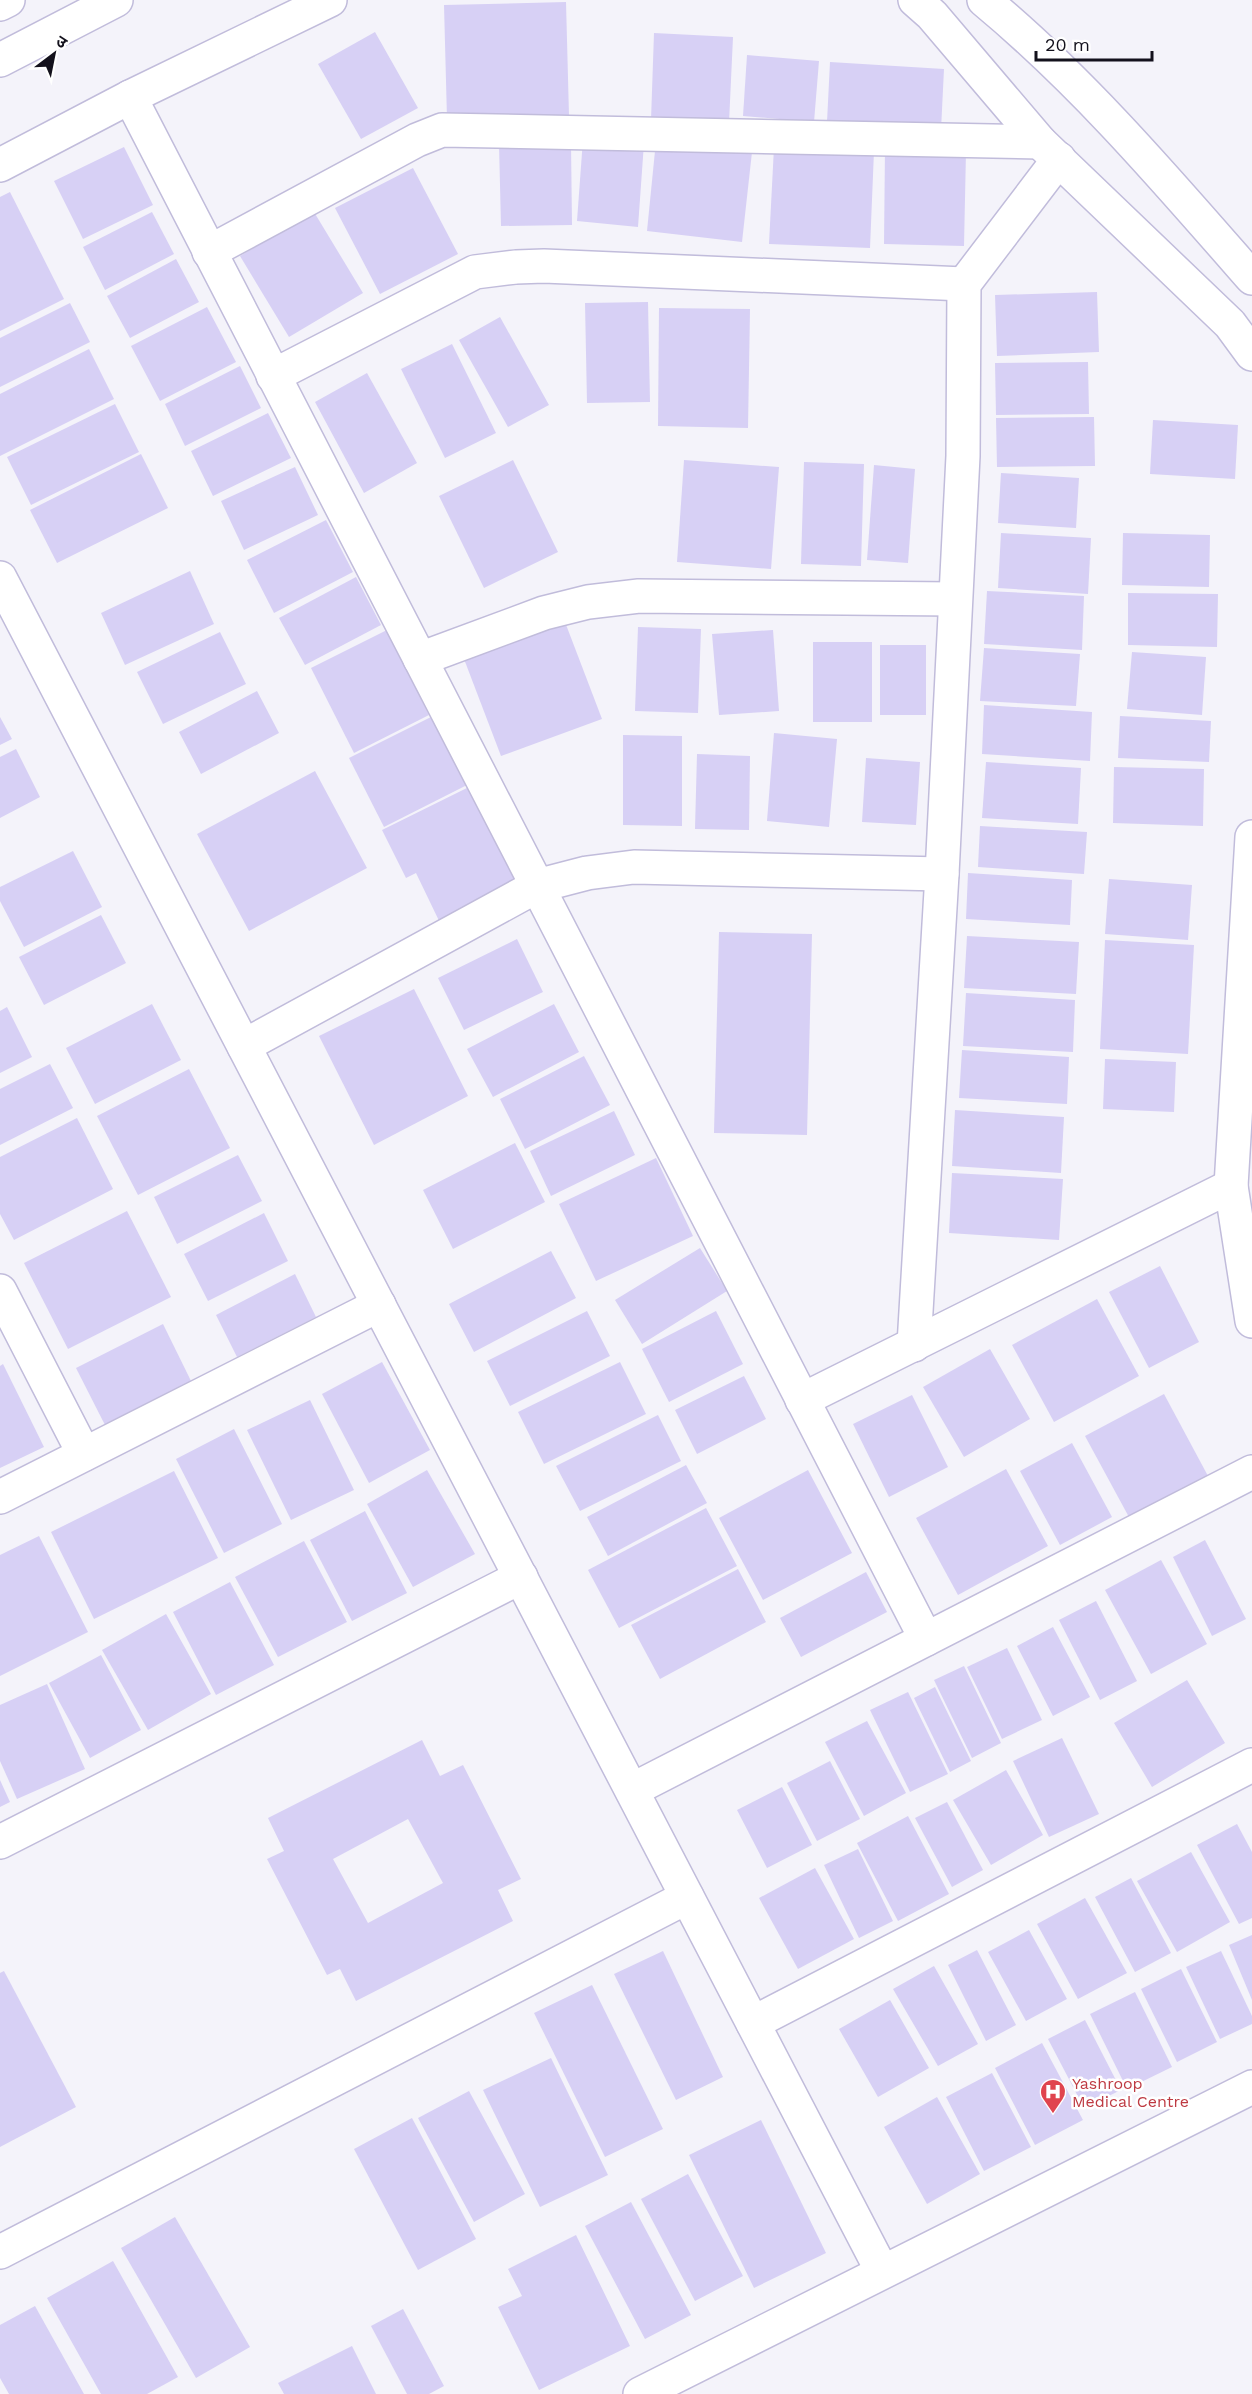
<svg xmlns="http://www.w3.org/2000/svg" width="1252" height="2394" font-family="'Work Sans','Noto Sans Devanagari',sans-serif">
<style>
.building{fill:#d7d0f5;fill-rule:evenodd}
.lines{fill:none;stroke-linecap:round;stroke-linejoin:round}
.minor-casing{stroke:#c1bcdb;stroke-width:36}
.tertiary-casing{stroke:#c1bcdb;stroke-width:36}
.secondary-casing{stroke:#c1bcdb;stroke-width:36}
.minor{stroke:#fff;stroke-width:33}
.tertiary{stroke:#fff;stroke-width:33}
.secondary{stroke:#fff;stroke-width:33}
.labels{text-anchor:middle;stroke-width:5;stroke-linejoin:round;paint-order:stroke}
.health-label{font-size:16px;fill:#be3a42;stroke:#fff;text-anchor:start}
</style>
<rect width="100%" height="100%" fill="#f4f3fa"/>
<g class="building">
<path d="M566,2L569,116L447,119L444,5Z"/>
<path d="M375,32L418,108L361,139L318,64Z"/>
<path d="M654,33L733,37L729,123L651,120Z"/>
<path d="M747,55L819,61L814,122L743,116Z"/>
<path d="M830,62L944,69L941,130L827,122Z"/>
<path d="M583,139L644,143L638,227L577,221Z"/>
<path d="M656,141L752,152L742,242L647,231Z"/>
<path d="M499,144H571L572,225L501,226Z"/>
<path d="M124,147L153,205L83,239L54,181Z"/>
<path d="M774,147L874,151L870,248L769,244Z"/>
<path d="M885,149L966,151L964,246L884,244Z"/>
<path d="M413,168L458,254L380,294L335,208Z"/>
<path d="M10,192L64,299L0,331V197Z"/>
<path d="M152,212L174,254L105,290L83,247Z"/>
<path d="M314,212L363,293L289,337L240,256Z"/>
<path d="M176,259L199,302L130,338L107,296Z"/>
<path d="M1097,292L1099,352L997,356L995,295Z"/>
<path d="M648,302L650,402L587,403L585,303Z"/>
<path d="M70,303L90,342L0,387V338Z"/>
<path d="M207,307L236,362L160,401L131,346Z"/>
<path d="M659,308L750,309L748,428L658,426Z"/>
<path d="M500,317L549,405L508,427L459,340Z"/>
<path d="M452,344L496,433L445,458L401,369Z"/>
<path d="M89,349L114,399L0,456V394Z"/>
<path d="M1088,362L1089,414L996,415L995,363Z"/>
<path d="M240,366L261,408L185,446L165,404Z"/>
<path d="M367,373L417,463L364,493L315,402Z"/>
<path d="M115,404L139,452L31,505L7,457Z"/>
<path d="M268,413L291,458L213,496L191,451Z"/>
<path d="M1094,417L1095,466L997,467L996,418Z"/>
<path d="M1153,420L1238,425L1235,479L1150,474Z"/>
<path d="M141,454L168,508L57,563L30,510Z"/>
<path d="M513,460L558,552L484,588L439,496Z"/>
<path d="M684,460L779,467L771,569L677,562Z"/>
<path d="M804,462L864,464L861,566L801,564Z"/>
<path d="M874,465L915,469L908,563L867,560Z"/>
<path d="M295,467L318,515L244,550L221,501Z"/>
<path d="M1001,473L1079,478L1076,528L998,523Z"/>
<path d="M326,520L353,572L274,613L247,560Z"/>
<path d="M1001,533L1091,538L1088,594L998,588Z"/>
<path d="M1123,533L1210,535L1209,587L1122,585Z"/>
<path d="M190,571L214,624L125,665L101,613Z"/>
<path d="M356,577L381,625L305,665L279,618Z"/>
<path d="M987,591L1084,596L1082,650L984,644Z"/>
<path d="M1128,593L1218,594L1217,647L1128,645Z"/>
<path d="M565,622L602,719L501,756L464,659Z"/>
<path d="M638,627L701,629L698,713L635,711Z"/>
<path d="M387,630L429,715L354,753L311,668Z"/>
<path d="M773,630L779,711L719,715L712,634Z"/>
<path d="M220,632L246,684L163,724L137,672Z"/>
<rect x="813" y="642" width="59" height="80"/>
<rect x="880" y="645" width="46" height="70"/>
<path d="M984,648L1080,654L1076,706L980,701Z"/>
<path d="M1132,652L1206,657L1202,715L1127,709Z"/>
<path d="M257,691L279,733L201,774L179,732Z"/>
<path d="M984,705L1092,712L1090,761L982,754Z"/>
<path d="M435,715L469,784L384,827L349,758Z"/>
<path d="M1120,716L1211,721L1209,762L1118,758Z"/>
<path d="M0,717L12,739L0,745Z"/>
<path d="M774,733L837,739L829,827L767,821Z"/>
<path d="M623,735L682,736V826L623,825Z"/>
<path d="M16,749L40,797L0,818V757Z"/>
<path d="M697,754L750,756L749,830L695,829Z"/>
<path d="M866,758L920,762L916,825L862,822Z"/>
<path d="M986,762L1081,768L1078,824L982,818Z"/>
<path d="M1114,767L1204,769L1203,826L1113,823Z"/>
<path d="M315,771L367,868L249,931L197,834Z"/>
<path d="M477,783L528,884L442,927L416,873L406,878L382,830Z"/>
<path d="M980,826L1087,832L1084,874L978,867Z"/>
<path d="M73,851L102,907L24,947L0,901V887Z"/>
<path d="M968,873L1072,880L1070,925L966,919Z"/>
<path d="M1109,879L1192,885L1188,940L1105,934Z"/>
<path d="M101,915L126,963L44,1005L19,957Z"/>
<path d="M719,932L812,934L807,1135L714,1133Z"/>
<path d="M967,936L1079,942L1076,994L964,988Z"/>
<path d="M517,939L543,992L464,1030L438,978Z"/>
<path d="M1105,940L1194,945L1188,1054L1100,1049Z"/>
<path d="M414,989L468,1096L374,1145L319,1036Z"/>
<path d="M966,993L1075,1000L1073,1052L963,1046Z"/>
<path d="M152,1004L181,1060L95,1104L66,1048Z"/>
<path d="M554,1004L579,1052L493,1097L467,1049Z"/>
<path d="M7,1007L32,1057L0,1073V1011Z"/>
<path d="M962,1050L1069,1057L1067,1104L959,1098Z"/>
<path d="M584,1056L610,1105L525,1149L500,1099Z"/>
<path d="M1105,1059L1176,1062L1174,1112L1103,1109Z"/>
<path d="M50,1064L73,1108L0,1145V1089Z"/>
<path d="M189,1069L230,1148L138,1195L97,1116Z"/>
<path d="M955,1110L1064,1117L1061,1173L952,1166Z"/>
<path d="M614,1111L635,1155L551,1196L530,1151Z"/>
<path d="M77,1118L113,1189L14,1240L0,1214V1157Z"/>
<path d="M515,1143L545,1202L453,1249L423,1190Z"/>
<path d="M238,1155L262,1201L177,1244L154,1197Z"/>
<path d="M656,1158L693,1236L596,1281L559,1204Z"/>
<path d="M952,1173L1063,1179L1059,1240L949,1233Z"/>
<path d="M127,1211L171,1297L68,1349L24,1263Z"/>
<path d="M264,1213L288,1261L208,1301L184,1254Z"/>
<path d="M700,1248L727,1291L642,1344L615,1300Z"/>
<path d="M551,1251L576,1298L474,1352L449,1304Z"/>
<path d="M1160,1266L1199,1342L1149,1368L1109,1292Z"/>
<path d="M295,1274L316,1317L237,1357L216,1315Z"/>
<path d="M1097,1299L1139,1376L1054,1422L1012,1345Z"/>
<path d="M587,1311L610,1356L510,1406L487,1361Z"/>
<path d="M716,1311L743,1364L669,1402L642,1349Z"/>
<path d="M163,1324L191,1381L105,1425L76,1368Z"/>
<path d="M990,1349L1030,1419L964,1457L923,1387Z"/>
<path d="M382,1362L430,1450L369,1483L322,1394Z"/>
<path d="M620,1362L646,1414L544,1464L518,1412Z"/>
<path d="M3,1364L44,1447L0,1468V1366Z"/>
<path d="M744,1376L766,1419L697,1454L675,1410Z"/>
<path d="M1164,1394L1208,1476L1130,1519L1085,1436Z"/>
<path d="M912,1395L948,1467L889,1497L853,1424Z"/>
<path d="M310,1400L354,1490L291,1520L247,1430Z"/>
<path d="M658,1415L681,1461L580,1511L556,1466Z"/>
<path d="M234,1429L282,1524L224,1553L176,1459Z"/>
<path d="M1072,1443L1112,1517L1060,1545L1020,1471Z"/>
<path d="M686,1465L707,1503L608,1556L587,1517Z"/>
<path d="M1006,1469L1048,1546L958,1595L916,1518Z"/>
<path d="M427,1470L475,1554L413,1587L367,1504Z"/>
<path d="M808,1470L852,1553L763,1600L719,1518Z"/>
<path d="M174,1471L218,1558L94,1619L51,1532Z"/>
<path d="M706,1508L737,1566L619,1628L588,1570Z"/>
<path d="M365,1511L407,1593L352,1621L310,1540Z"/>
<path d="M39,1536L88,1632L0,1676V1555Z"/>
<path d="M1205,1540L1246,1619L1212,1636L1173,1557Z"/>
<path d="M304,1541L347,1622L278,1657L235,1577Z"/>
<path d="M1161,1560L1207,1644L1151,1674L1105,1590Z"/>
<path d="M738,1569L766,1622L660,1679L631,1625Z"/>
<path d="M866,1572L887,1612L801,1657L780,1618Z"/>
<path d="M230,1582L274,1665L216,1695L173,1612Z"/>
<path d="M1096,1601L1137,1681L1100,1700L1059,1620Z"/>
<path d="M166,1614L211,1694L148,1730L102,1650Z"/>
<path d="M1053,1627L1090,1697L1053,1716L1017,1646Z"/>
<path d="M1007,1648L1042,1720L1002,1739L967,1667Z"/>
<path d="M101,1655L141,1730L90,1758L49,1683Z"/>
<path d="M964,1666L1001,1743L972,1758L934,1680Z"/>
<path d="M1187,1680L1225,1743L1152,1787L1114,1723Z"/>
<path d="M47,1684L85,1769L17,1799L0,1761V1705Z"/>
<path d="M935,1687L971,1761L950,1772L914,1698Z"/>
<path d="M908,1692L948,1774L910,1792L870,1710Z"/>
<path d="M867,1721L906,1793L864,1816L825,1742Z"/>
<path d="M1062,1738L1099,1814L1049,1837L1013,1761Z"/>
<path d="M422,1740L440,1776L463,1765L521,1879L498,1890L513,1921L356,2001L340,1969L327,1975L267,1859L284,1851L268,1818ZM408,1819L443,1883L368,1923L333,1859Z"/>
<path d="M830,1761L860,1819L817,1841L787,1783Z"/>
<path d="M1006,1770L1043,1835L991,1865L953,1800Z"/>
<path d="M0,1780L10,1802L0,1807Z"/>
<path d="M782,1787L812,1845L767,1868L737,1810Z"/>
<path d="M947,1802L983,1870L952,1887L915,1818Z"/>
<path d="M908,1816L949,1894L898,1921L857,1843Z"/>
<path d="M1237,1824L1252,1852V1918L1239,1924L1197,1845Z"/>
<path d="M858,1849L893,1921L859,1938L824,1865Z"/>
<path d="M1191,1852L1230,1922L1177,1952L1137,1881Z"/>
<path d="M815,1868L854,1939L798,1969L759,1898Z"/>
<path d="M1131,1878L1171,1953L1135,1972L1095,1897Z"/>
<path d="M1085,1898L1127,1973L1078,1999L1037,1924Z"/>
<path d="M1029,1930L1067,1999L1026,2021L988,1952Z"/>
<path d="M1252,1935V2000L1229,1945Z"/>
<path d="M977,1950L1016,2025L986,2041L948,1965Z"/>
<path d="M663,1951L723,2077L676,2100L614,1974Z"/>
<path d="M1221,1951L1252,2016V2024L1220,2039L1186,1967Z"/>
<path d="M934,1966L978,2044L938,2066L893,1989Z"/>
<path d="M1181,1969L1217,2042L1177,2062L1141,1989Z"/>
<path d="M4,1971L76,2107L0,2147V1973Z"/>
<path d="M592,1985L663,2129L605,2157L534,2013Z"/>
<path d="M1135,1992L1172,2067L1127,2089L1090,2014Z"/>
<path d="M890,2000L929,2068L878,2097L839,2029Z"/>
<path d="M1085,2020L1121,2090L1084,2108L1048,2039Z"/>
<path d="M1042,2043L1083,2120L1035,2145L995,2068Z"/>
<path d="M551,2058L608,2175L540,2207L483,2090Z"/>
<path d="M992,2073L1031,2147L984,2171L946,2097Z"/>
<path d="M469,2091L525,2194L474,2222L418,2118Z"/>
<path d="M937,2097L980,2174L927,2204L884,2127Z"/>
<path d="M412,2118L476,2239L418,2270L354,2149Z"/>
<path d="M761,2120L826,2253L754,2288L689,2155Z"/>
<path d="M688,2174L743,2276L695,2301L641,2199Z"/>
<path d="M631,2202L691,2315L645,2339L585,2226Z"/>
<path d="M175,2217L250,2347L196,2378L121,2248Z"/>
<path d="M576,2235L630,2346L539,2390L498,2307L522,2296L508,2269Z"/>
<path d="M113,2261L178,2377L147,2394H101L47,2298Z"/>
<path d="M35,2306L84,2394H9L0,2378V2325Z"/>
<path d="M403,2309L444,2386L429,2394H407L371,2326Z"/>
<path d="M352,2346L376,2394H284L278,2383Z"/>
</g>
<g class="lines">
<defs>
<g id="minor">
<path d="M915,0L932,15L1040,142L1230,324L1252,354"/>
<path d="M130,97L926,1639"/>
<path d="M0,165L130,97L330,0"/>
<path d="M209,252L417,140L442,130L1040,142"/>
<path d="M273,376L475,272L516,267L544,266L964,284"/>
<path d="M0,578L882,2271"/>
<path d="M420,659L544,613L588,602L639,596L955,599"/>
<path d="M1252,837L1231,1186L1252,1321"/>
<path d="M244,1046L537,886L587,873L634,867L942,874"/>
<path d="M0,1291L84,1454"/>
<path d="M914,1345L942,874L963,456L964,284L1059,159"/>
<path d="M802,1400L1231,1186"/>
<path d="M0,1497L379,1305"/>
<path d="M632,1790L1252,1472"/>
<path d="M0,1842L521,1577"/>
<path d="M753,2023L1252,1765"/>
<path d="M0,2252L687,1897"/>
</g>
<g id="tertiary">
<path d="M0,4L8,0"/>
<path d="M0,60L116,0"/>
<path d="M640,2394L1252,2087"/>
</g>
<path id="secondary" d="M984,0C1083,82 1168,182 1252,278"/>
</defs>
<use href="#minor" class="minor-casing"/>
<use href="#tertiary" class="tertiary-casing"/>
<use href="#secondary" class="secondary-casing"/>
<use href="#minor" class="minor"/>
<use href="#tertiary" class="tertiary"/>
<use href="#secondary" class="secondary"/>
</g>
<defs>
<symbol id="hospital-pin" viewBox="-11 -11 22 30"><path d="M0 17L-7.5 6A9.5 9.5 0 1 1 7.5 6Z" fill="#e0444e" stroke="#fff"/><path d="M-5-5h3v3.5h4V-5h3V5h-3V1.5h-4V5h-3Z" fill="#fff"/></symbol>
</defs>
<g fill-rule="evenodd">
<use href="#hospital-pin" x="1038" y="2077" width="30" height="40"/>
</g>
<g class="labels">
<g class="health-label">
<text x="1072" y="2089">Yashroop<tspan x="1072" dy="18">Medical Centre</tspan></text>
</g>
</g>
<g transform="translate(54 54) rotate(32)" stroke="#ffffff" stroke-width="4.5" paint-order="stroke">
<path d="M0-4.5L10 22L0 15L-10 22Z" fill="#13111c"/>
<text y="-9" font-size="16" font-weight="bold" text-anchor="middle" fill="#13111c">उ</text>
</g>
<path d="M1036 51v9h116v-9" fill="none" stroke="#13111c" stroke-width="3"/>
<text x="1045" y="51" font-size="18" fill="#13111c" stroke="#ffffff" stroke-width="4.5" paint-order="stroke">20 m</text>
</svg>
